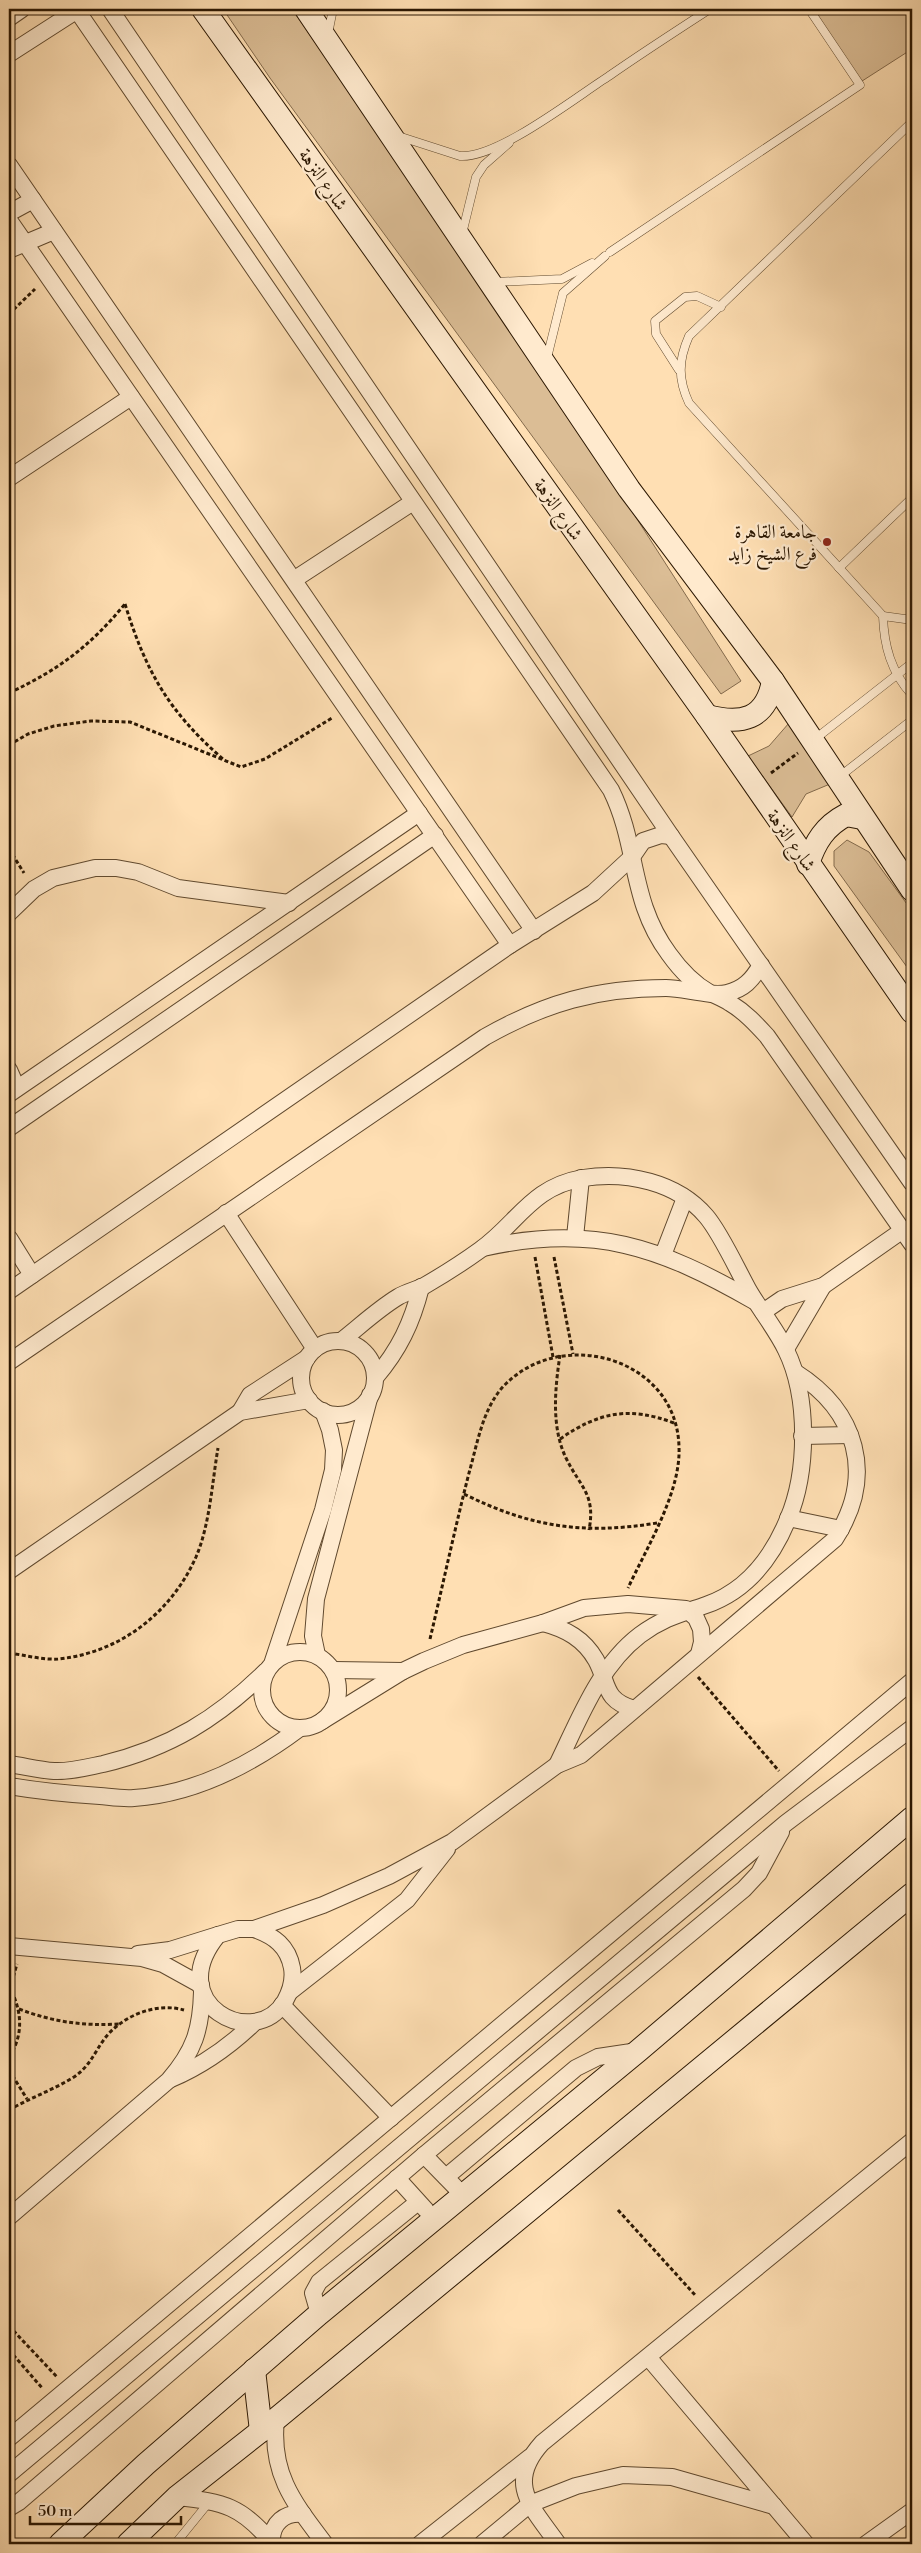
<svg xmlns="http://www.w3.org/2000/svg" width="921" height="2553" font-family="'Libre Bodoni',Amiri,serif">
<style>
.green{fill:#dbbd95;stroke:#836a4c}
.lines{fill:none;stroke-linecap:round;stroke-linejoin:round}
.lane-casing{stroke:#60492e;stroke-width:9}
.street-casing{stroke:#60492e;stroke-width:18}
.secondary-casing{stroke:#2b1702;stroke-width:24}
.path{stroke:#2b1702;stroke-width:3;stroke-dasharray:4 2.5;stroke-linecap:butt}
.lane{stroke:#ffeace;stroke-width:8}
.street{stroke:#ffeace;stroke-width:16}
.secondary{stroke:#ffeace;stroke-width:22}
.poi-dot{fill:#8f2418;stroke:#ffeace;stroke-width:2}
.labels{text-anchor:middle;stroke-width:4.5;stroke-linejoin:round;paint-order:stroke}
.street-label{font-size:19px;fill:#2b1702;stroke:#ffeace}
.poi-label{font-size:19px;fill:#2b1702;stroke:#ffeace;text-anchor:end}
</style>
<rect width="100%" height="100%" fill="#ffdfb3"/>
<filter id="stains"><feTurbulence type="fractalNoise" baseFrequency=".004" numOctaves="4"/><feColorMatrix values="0 0 0 0 .2 0 0 0 0 .09 0 0 0 0 .02 0 0 0 .5 -.17"/></filter>
<radialGradient id="worn" r=".72"><stop offset=".6" stop-color="#630" stop-opacity="0"/><stop offset="1" stop-color="#630" stop-opacity=".3"/></radialGradient>
<g class="green">
<path d="M223,9H292L549,382L741,681L721,694L270,78Z"/>
<path d="M809,9H912V49L859,83Z"/>
<path d="M789,723L830,784L806,794L792,817L748,756L769,746Z"/>
<path d="M847,840L869,852L912,911V974L834,866V851Z"/>
</g>
<g class="lines">
<defs>
<g id="lane">
<path d="M328,34L333,9"/>
<path d="M912,122L689,336C678,361 678,379 689,403L883,616C884,646 891,672 912,695"/>
<path d="M398,136L460,156C497,159 576,97 609,76C642,53 676,31 710,9"/>
<path d="M462,234L476,177L484,165L509,143"/>
<path d="M610,252L860,85L809,9"/>
<path d="M495,282L562,279L592,263"/>
<path d="M547,358L563,293L605,256"/>
<path d="M679,370L656,334L655,321L685,297L697,296L721,307"/>
<path d="M839,568L912,498"/>
<path d="M883,616L912,620"/>
<path d="M815,739L912,663"/>
<path d="M839,777L912,720"/>
<path d="M175,2544L210,2501"/>
</g>
<g id="street">
<path d="M76,9L611,790C639,847 629,900 669,954C679,968 694,984 710,993C717,996 724,999 730,1003C745,1012 756,1024 767,1036L912,1244"/>
<path d="M110,9L671,836L912,1183"/>
<path d="M9,18L22,9"/>
<path d="M9,54L79,9"/>
<path d="M9,165L534,931"/>
<path d="M9,213L33,200"/>
<path d="M9,220L510,945"/>
<path d="M9,250L54,231"/>
<path d="M9,478L131,397"/>
<path d="M295,579L413,502"/>
<path d="M9,913L34,889L53,878L95,868H116L138,872L178,888L289,903"/>
<path d="M9,1070L17,1088"/>
<path d="M9,1094L419,813"/>
<path d="M9,1128L435,835"/>
<path d="M226,1213L315,1349"/>
<path d="M575,1237L581,1178"/>
<path d="M9,1238L32,1275"/>
<path d="M483,1248C593,1223 660,1247 754,1301"/>
<path d="M663,1255L685,1198"/>
<path d="M9,1291L510,945L593,893L632,857L643,841L661,835L671,836"/>
<path d="M763,1312L782,1299L823,1286L903,1230"/>
<path d="M341,1341C359,1327 378,1309 398,1297C406,1292 416,1290 424,1286C443,1275 462,1263 480,1250C518,1223 531,1187 583,1178C626,1171 677,1182 706,1216C720,1232 737,1269 748,1289C760,1310 776,1329 786,1350C809,1397 808,1472 788,1519C772,1558 746,1591 706,1605C680,1614 663,1618 640,1635C599,1666 579,1720 557,1765"/>
<circle cx="338" cy="1378" r="37"/>
<path d="M786,1349L823,1286"/>
<path d="M9,1362L485,1037C545,1003 597,988 666,988C684,988 710,997 727,993C744,989 752,980 761,965"/>
<path d="M375,1378C399,1350 412,1323 421,1287"/>
<path d="M240,1412L250,1395L307,1358"/>
<path d="M802,1436L850,1435"/>
<path d="M788,1518L841,1529"/>
<path d="M9,1571L240,1412L309,1400"/>
<path d="M543,1623C566,1629 584,1639 596,1660C609,1684 603,1700 634,1709"/>
<circle cx="300" cy="1690" r="38"/>
<path d="M317,1655L313,1636L316,1599L370,1395"/>
<path d="M273,1661L323,1510L333,1470L334,1450L330,1430L323,1411"/>
<path d="M334,1670L403,1671"/>
<path d="M322,1721L403,1671L424,1661L463,1645L543,1623L584,1608L628,1604L686,1609L696,1618L701,1629L702,1642L699,1654"/>
<path d="M9,1764C24,1766 39,1770 54,1771C70,1772 88,1767 103,1764C170,1748 218,1718 266,1671"/>
<path d="M9,1786C39,1791 69,1794 100,1796C111,1797 123,1799 134,1798C195,1794 252,1764 300,1728"/>
<path d="M254,1929C274,1936 288,1946 292,1968C294,1980 291,1990 285,2001C255,2052 161,2004 218,1935L238,1929H254L323,1905L389,1876L452,1842L557,1765L581,1755L835,1539C876,1475 857,1411 795,1372"/>
<path d="M9,1946L142,1958L163,1964L201,1985"/>
<path d="M138,1954L170,1950L218,1935"/>
<path d="M291,1991L407,1900L447,1849"/>
<path d="M282,2005L391,2118"/>
<path d="M171,2079C204,2065 229,2047 255,2022"/>
<path d="M424,2155L464,2196"/>
<path d="M446,2177L576,2068L598,2057L638,2051"/>
<path d="M397,2178L426,2210"/>
<path d="M9,2217L169,2080C194,2051 201,2030 202,1992"/>
<path d="M319,2314L313,2293L319,2282L418,2202"/>
<path d="M648,2357L806,2544"/>
<path d="M276,2419C270,2474 294,2503 325,2544"/>
<path d="M9,2438L912,1681"/>
<path d="M9,2474L786,1823L912,1728"/>
<path d="M177,2497C224,2502 242,2506 273,2544"/>
<path d="M9,2508L19,2502L424,2155L744,1889L759,1873L781,1832"/>
<path d="M272,2542C271,2523 285,2512 303,2514"/>
<path d="M420,2544L530,2457"/>
<path d="M482,2544L530,2504L576,2486L623,2475L672,2477L774,2506"/>
<path d="M558,2544C532,2507 505,2484 542,2443L912,2141"/>
<path d="M866,2544L912,2511"/>
</g>
<g id="secondary">
<path d="M203,9L707,716L912,1012"/>
<path d="M306,9L629,489L773,681L912,890"/>
<path d="M707,716C741,725 766,720 773,681"/>
<path d="M808,864C815,842 825,826 846,815L862,818"/>
<path d="M254,2370L261,2431"/>
<path d="M60,2544L146,2464L319,2314L638,2051L912,1818"/>
<path d="M128,2544L177,2497L276,2419L912,1894"/>
</g>
</defs>
<use href="#lane" class="lane-casing"/>
<use href="#street" class="street-casing"/>
<use href="#secondary" class="secondary-casing"/>
<g class="path">
<path d="M9,314L35,289"/>
<path d="M125,604C146,672 169,712 223,759"/>
<path d="M9,693C60,669 89,647 125,604"/>
<path d="M9,745L28,734L54,726L91,721L130,722L241,767L265,759L332,718"/>
<path d="M771,773L798,753"/>
<path d="M9,849L24,873"/>
<path d="M535,1257L553,1357"/>
<path d="M554,1257L573,1354"/>
<path d="M560,1355C555,1388 551,1427 566,1458C580,1487 596,1494 589,1530"/>
<path d="M560,1439C599,1412 629,1406 674,1423"/>
<path d="M464,1494C530,1527 584,1535 657,1523"/>
<path d="M430,1639C443,1584 455,1528 469,1473C477,1445 482,1412 501,1389C558,1324 677,1357 679,1447C681,1492 647,1547 628,1588"/>
<path d="M9,1653C24,1655 43,1660 58,1659C120,1653 171,1613 196,1557C210,1524 212,1483 218,1448"/>
<path d="M698,1677L779,1771"/>
<path d="M19,2009C53,2022 83,2026 119,2024"/>
<path d="M9,2057C24,2035 22,2011 10,1988L17,1964"/>
<path d="M9,2070L27,2099"/>
<path d="M9,2110C30,2098 53,2090 74,2077C90,2066 94,2053 105,2038C122,2016 156,2002 184,2010"/>
<path d="M618,2210L695,2295"/>
<path d="M9,2326L57,2377"/>
<path d="M9,2350L43,2389"/>
</g>
<use href="#lane" class="lane"/>
<use href="#street" class="street"/>
<use href="#secondary" class="secondary"/>
</g>
<circle class="poi-dot" cx="827" cy="542" r="5"/>
<g class="labels">
<g class="street-label">
<text transform="translate(324 179) rotate(55)" y="7">شارع النزهة</text>
<text transform="translate(559 509) rotate(55)" y="7">شارع النزهة</text>
<text transform="translate(792 840) rotate(55)" y="7">شارع النزهة</text>
</g>
<g class="poi-label">
<text x="817" y="538">جامعة القاهرة<tspan x="817" dy="22">فرع الشيخ زايد</tspan></text>
</g>
</g>
<rect width="921" height="2553" fill="none" stroke="#ffdfb3" stroke-width="30"/>
<rect x="10" y="10" width="901" height="2533" fill="none" stroke="#2b1702" stroke-width="2.5"/>
<rect x="15" y="15" width="891" height="2523" fill="none" stroke="#2b1702"/>
<path d="M30 2516v8h151v-8" fill="none" stroke="#2b1702" stroke-width="2.5"/>
<text x="38" y="2516" font-size="15" fill="#2b1702" stroke="#ffeace" stroke-width="4" paint-order="stroke">50 m</text>
<rect width="100%" height="100%" filter="url(#stains)"/>
<rect width="100%" height="100%" fill="url(#worn)"/>
</svg>
